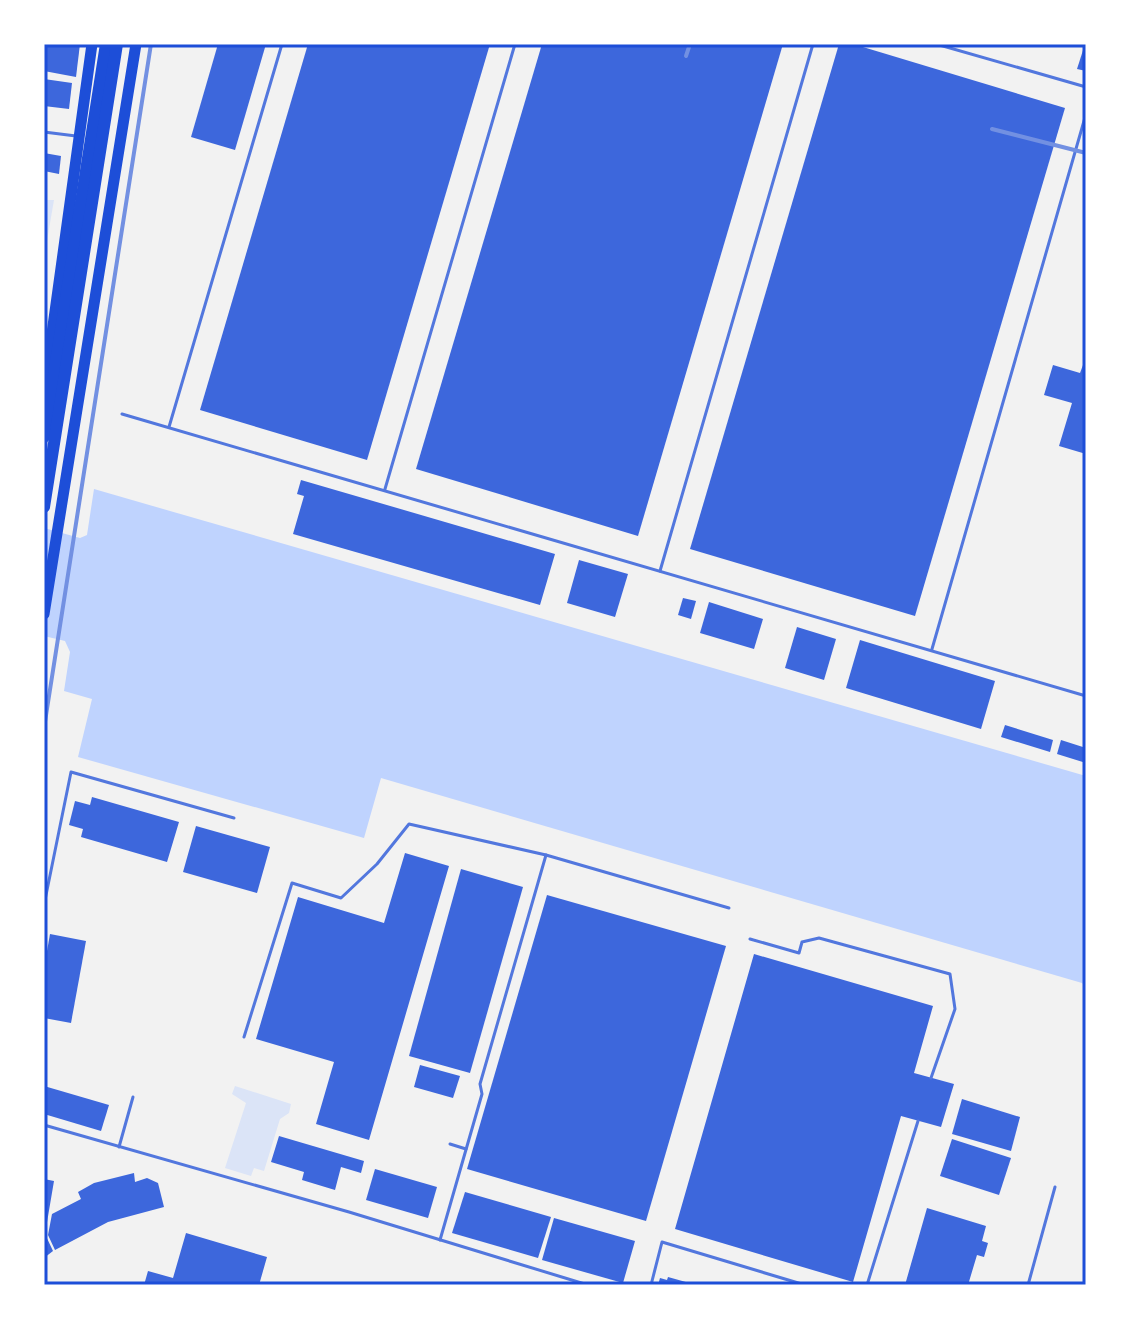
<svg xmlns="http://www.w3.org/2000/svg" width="1130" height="1329" font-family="'Alegreya Sans',sans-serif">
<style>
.green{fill:#dbe4f7}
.water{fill:#bfd3fe}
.building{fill:#3d67dc}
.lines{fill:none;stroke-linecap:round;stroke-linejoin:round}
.service{stroke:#5277de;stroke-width:3}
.trunk{stroke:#1d4ed8;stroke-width:11}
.motorway{stroke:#1d4ed8;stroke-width:12}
.rail{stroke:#7290e2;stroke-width:4}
.neatline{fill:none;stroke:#1d4ed8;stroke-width:3}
</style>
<rect width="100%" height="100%" fill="#f2f2f2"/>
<g class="green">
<path d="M44,200H54L44,258Z"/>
<path d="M235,1086L291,1104L289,1113L280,1119L264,1171L254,1168L251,1176L225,1168L246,1103L232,1094Z"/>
</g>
<path class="water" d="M94,489L1086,776V988L1082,983L381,778L364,838L78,757L92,699L64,691L70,652L65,641L44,636V528L80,538L87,535Z"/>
<g class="building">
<path d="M44,44H80L76,77L44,71Z"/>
<path d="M218,44H266L235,150L191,137Z"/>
<path d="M308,44H490L367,460L200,410Z"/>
<path d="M542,44H783L638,536L416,469Z"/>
<path d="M839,44H853L1065,108L915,616L690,549Z"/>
<path d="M1085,44H1086V71L1077,69Z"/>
<path d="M44,79L72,83L69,109L44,106Z"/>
<path d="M44,153L61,156L59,174L44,171Z"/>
<path d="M1086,357V454L1059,446L1072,403L1044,395L1053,365L1080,373Z"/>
<path d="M301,480L555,554L540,605L293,534L304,496L297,494Z"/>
<path d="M579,560L628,574L615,617L567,603Z"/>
<path d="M683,598L696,601L691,619L678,615Z"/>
<path d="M709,602L763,619L754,649L700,633Z"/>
<path d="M797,627L836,639L824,680L785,668Z"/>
<path d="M860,640L995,681L981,729L846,688Z"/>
<path d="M1005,725L1053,740L1050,752L1001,737Z"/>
<path d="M1061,740L1086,748V763L1057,754Z"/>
<path d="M92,797L179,822L167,862L81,837L83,829L69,825L75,801L90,805Z"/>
<path d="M196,826L270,847L257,893L183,872Z"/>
<path d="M405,853L449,866L369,1140L316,1124L334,1062L256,1039L298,897L384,923Z"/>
<path d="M461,869L523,887L470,1073L409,1056Z"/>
<path d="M547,895L726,946L646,1221L467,1169Z"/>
<path d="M50,934L86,941L71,1023L44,1018V968Z"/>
<path d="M754,954L933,1006L914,1073L954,1084L941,1127L901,1116L853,1282L675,1229Z"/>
<path d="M420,1065L460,1076L453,1098L414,1087Z"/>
<path d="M44,1086L109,1105L101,1131L44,1114Z"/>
<path d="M962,1099L1020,1117L1011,1151L952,1134Z"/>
<path d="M279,1136L364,1161L361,1173L341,1167L335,1190L302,1180L304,1172L271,1162Z"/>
<path d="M952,1139L1011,1158L999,1195L940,1176Z"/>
<path d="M375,1169L437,1187L428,1218L366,1200Z"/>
<path d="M134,1173L135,1182L147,1178L158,1183L164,1207L108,1222L55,1250L48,1235L52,1214L81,1199L78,1192L94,1183Z"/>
<path d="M44,1179L54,1181L45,1234L53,1251L44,1258Z"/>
<path d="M465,1192L551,1217L538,1258L452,1233Z"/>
<path d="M927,1208L986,1226L982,1241L988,1243L984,1257L977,1255L968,1285H905Z"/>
<path d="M554,1218L635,1241L623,1283L542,1260Z"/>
<path d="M186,1233L267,1257L259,1285H144L148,1271L173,1278Z"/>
<path d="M668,1277L693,1284L692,1285H658L660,1278L667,1280Z"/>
</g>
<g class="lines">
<g class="service">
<path d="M936,44L1086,87"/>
<path d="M44,132L76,136"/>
<path d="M122,414L1086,696"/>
<path d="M169,427L282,44"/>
<path d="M385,489L515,44"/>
<path d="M660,571L813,44"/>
<path d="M932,649L1086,114"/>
<path d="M546,855L729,908"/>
<path d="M44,905L71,772L234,818"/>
<path d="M750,939L799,953L802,942L819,938L950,974L955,1009L931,1078"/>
<path d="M244,1037L292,883L341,898L377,864L409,824L546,855L480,1084L482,1094L440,1240"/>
<path d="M44,1125L349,1212L588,1285"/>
<path d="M450,1144L466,1149"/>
<path d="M119,1147L133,1097"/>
<path d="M651,1285L662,1242L805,1285"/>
<path d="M867,1285L918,1121"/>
<path d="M1028,1285L1055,1187"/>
</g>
<g class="trunk">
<path d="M44,391L92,44"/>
<path d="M44,614L136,44"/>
</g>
<g class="motorway">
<path d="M44,437L106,44"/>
<path d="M44,507L117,44"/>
</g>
<g class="rail">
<path d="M686,56L690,44"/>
<path d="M992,129L1086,153"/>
<path d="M44,728L151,44"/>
</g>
</g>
<rect width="1130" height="1329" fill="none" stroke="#ffffff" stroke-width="92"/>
<rect x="46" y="46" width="1038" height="1237" class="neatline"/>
</svg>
